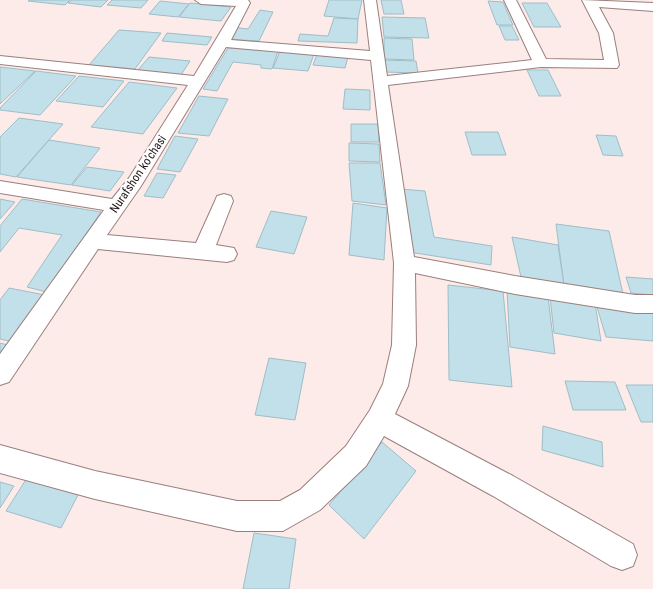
<svg xmlns="http://www.w3.org/2000/svg" width="653" height="589" font-family="'Roboto Condensed',sans-serif">
<style>
.building{fill:#c2e0e9;stroke:#a0bdc6}
.lines{fill:none;stroke-linecap:round;stroke-linejoin:round}
.minor-casing{stroke:#9a7f7d;stroke-width:2}
.minor{fill:#fff;fill-rule:evenodd}
.labels{text-anchor:middle;stroke-width:4;stroke-linejoin:round;paint-order:stroke}
.street-label{font-size:12px;fill:#211616;stroke:#fdfdfd}
</style>
<rect width="100%" height="100%" fill="#fdebe9"/>
<g class="building">
<path d="M29,0H70L65,5L28,1Z"/>
<path d="M72,0H108L101,7L68,3Z"/>
<path d="M112,0H148L141,8L107,5Z"/>
<path d="M329,0H362L358,19L324,16Z"/>
<path d="M381,0H401L404,14H384Z"/>
<path d="M160,1L189,4L178,17L149,14Z"/>
<path d="M488,1L503,2L513,25H497Z"/>
<path d="M190,3L231,7L221,21L179,17Z"/>
<path d="M522,3H547L561,27H534Z"/>
<path d="M260,10L273,12L259,41L226,39L232,27L248,29Z"/>
<path d="M382,17L425,18L429,38L384,37Z"/>
<path d="M334,18L358,19L357,43L298,41L300,34L328,36Z"/>
<path d="M499,26H512L519,40H505Z"/>
<path d="M119,30L161,33L135,69L89,65Z"/>
<path d="M167,33L212,37L207,45L162,41Z"/>
<path d="M384,38L412,39L414,60L384,59Z"/>
<path d="M228,48L278,51L272,69L261,68V65L233,62L217,91L203,89Z"/>
<path d="M280,51L314,54L308,71L273,68Z"/>
<path d="M317,54L348,57L345,68L313,65Z"/>
<path d="M149,57L190,61L181,75L138,70Z"/>
<path d="M384,60L416,61L418,73L384,72Z"/>
<path d="M0,67L35,71L0,104Z"/>
<path d="M527,70H548L561,96H539Z"/>
<path d="M36,71L76,76L40,115L0,110V108Z"/>
<path d="M79,76L124,81L103,107L56,101Z"/>
<path d="M129,82L177,88L143,134L91,127Z"/>
<path d="M345,89L370,90V110L343,109Z"/>
<path d="M199,96L228,99L209,136L178,133Z"/>
<path d="M19,118L63,124L16,177L0,174V137Z"/>
<path d="M351,124H378L379,142H351Z"/>
<path d="M465,132H498L506,155H472Z"/>
<path d="M596,135L616,136L623,156L603,155Z"/>
<path d="M175,136L198,139L180,172L157,169Z"/>
<path d="M49,140L100,148L71,185L17,177Z"/>
<path d="M349,143L379,144L380,162L349,161Z"/>
<path d="M349,163H380L386,205L352,201Z"/>
<path d="M87,167L124,172L110,191L72,185Z"/>
<path d="M157,173L176,175L163,198L144,196Z"/>
<path d="M401,189L425,191L434,237L492,246L491,265L409,252Z"/>
<path d="M0,199L15,202L0,219Z"/>
<path d="M22,199L101,212L46,292L27,287L62,235L19,228L0,252V226Z"/>
<path d="M353,203L387,208L384,260L349,255Z"/>
<path d="M271,211L307,217L294,254L256,247Z"/>
<path d="M556,224L609,231L623,294L564,286Z"/>
<path d="M512,237L558,245L564,285L521,277Z"/>
<path d="M626,277L653,279V295L631,293Z"/>
<path d="M448,285L503,291L512,387L449,380Z"/>
<path d="M9,288L45,295L13,342L0,339V300Z"/>
<path d="M507,291L548,297L555,354L510,347Z"/>
<path d="M550,297L595,303L601,341L554,333Z"/>
<path d="M597,307L653,311V341L606,337Z"/>
<path d="M0,343L12,346L0,363Z"/>
<path d="M269,358L306,363L295,420L255,415Z"/>
<path d="M565,381L615,382L626,410H573Z"/>
<path d="M626,385H653V422H641Z"/>
<path d="M543,426L602,442L603,467L542,450Z"/>
<path d="M382,442L416,471L364,539L329,505Z"/>
<path d="M27,478L79,493L61,528L6,511Z"/>
<path d="M0,482L14,486L0,508Z"/>
<path d="M254,533L296,539L289,589H243Z"/>
</g>
<g class="lines">
<defs>
<path id="minor" d="M195,0H248L250,3L231,40L370,51L364,0H376L387,76L532,60L504,0H516L546,59L604,60L599,33L582,0L653,3V11L599,7L613,33L619,65L617,68L541,67L388,85L414,257L515,276L635,295H653V313H635L515,294L415,273L416,345L408,386L395,414L513,476L633,544L637,555L633,566L622,570L611,566L493,496L384,436L366,466L320,510L283,531H237L95,499L0,473V445L95,471L237,501H280L300,490L346,446L370,410L383,384L392,345L394,263L371,60L226,47L141,186L107,235L196,243L215,201L217,196L224,194L231,196L233,201L216,245L234,248L237,254L234,260L227,262L98,249L9,382L0,385V354L104,210L0,193V181L112,199L129,178L188,85L0,64V56L194,76L236,6L201,4Z"/>
</defs>
<use href="#minor" class="minor-casing"/>
<use href="#minor" class="minor"/>
</g>
<g class="labels">
<g class="street-label">
<text transform="translate(138 174) rotate(-56)" y="4">Nurafshon ko’chasi</text>
</g>
</g>
</svg>
